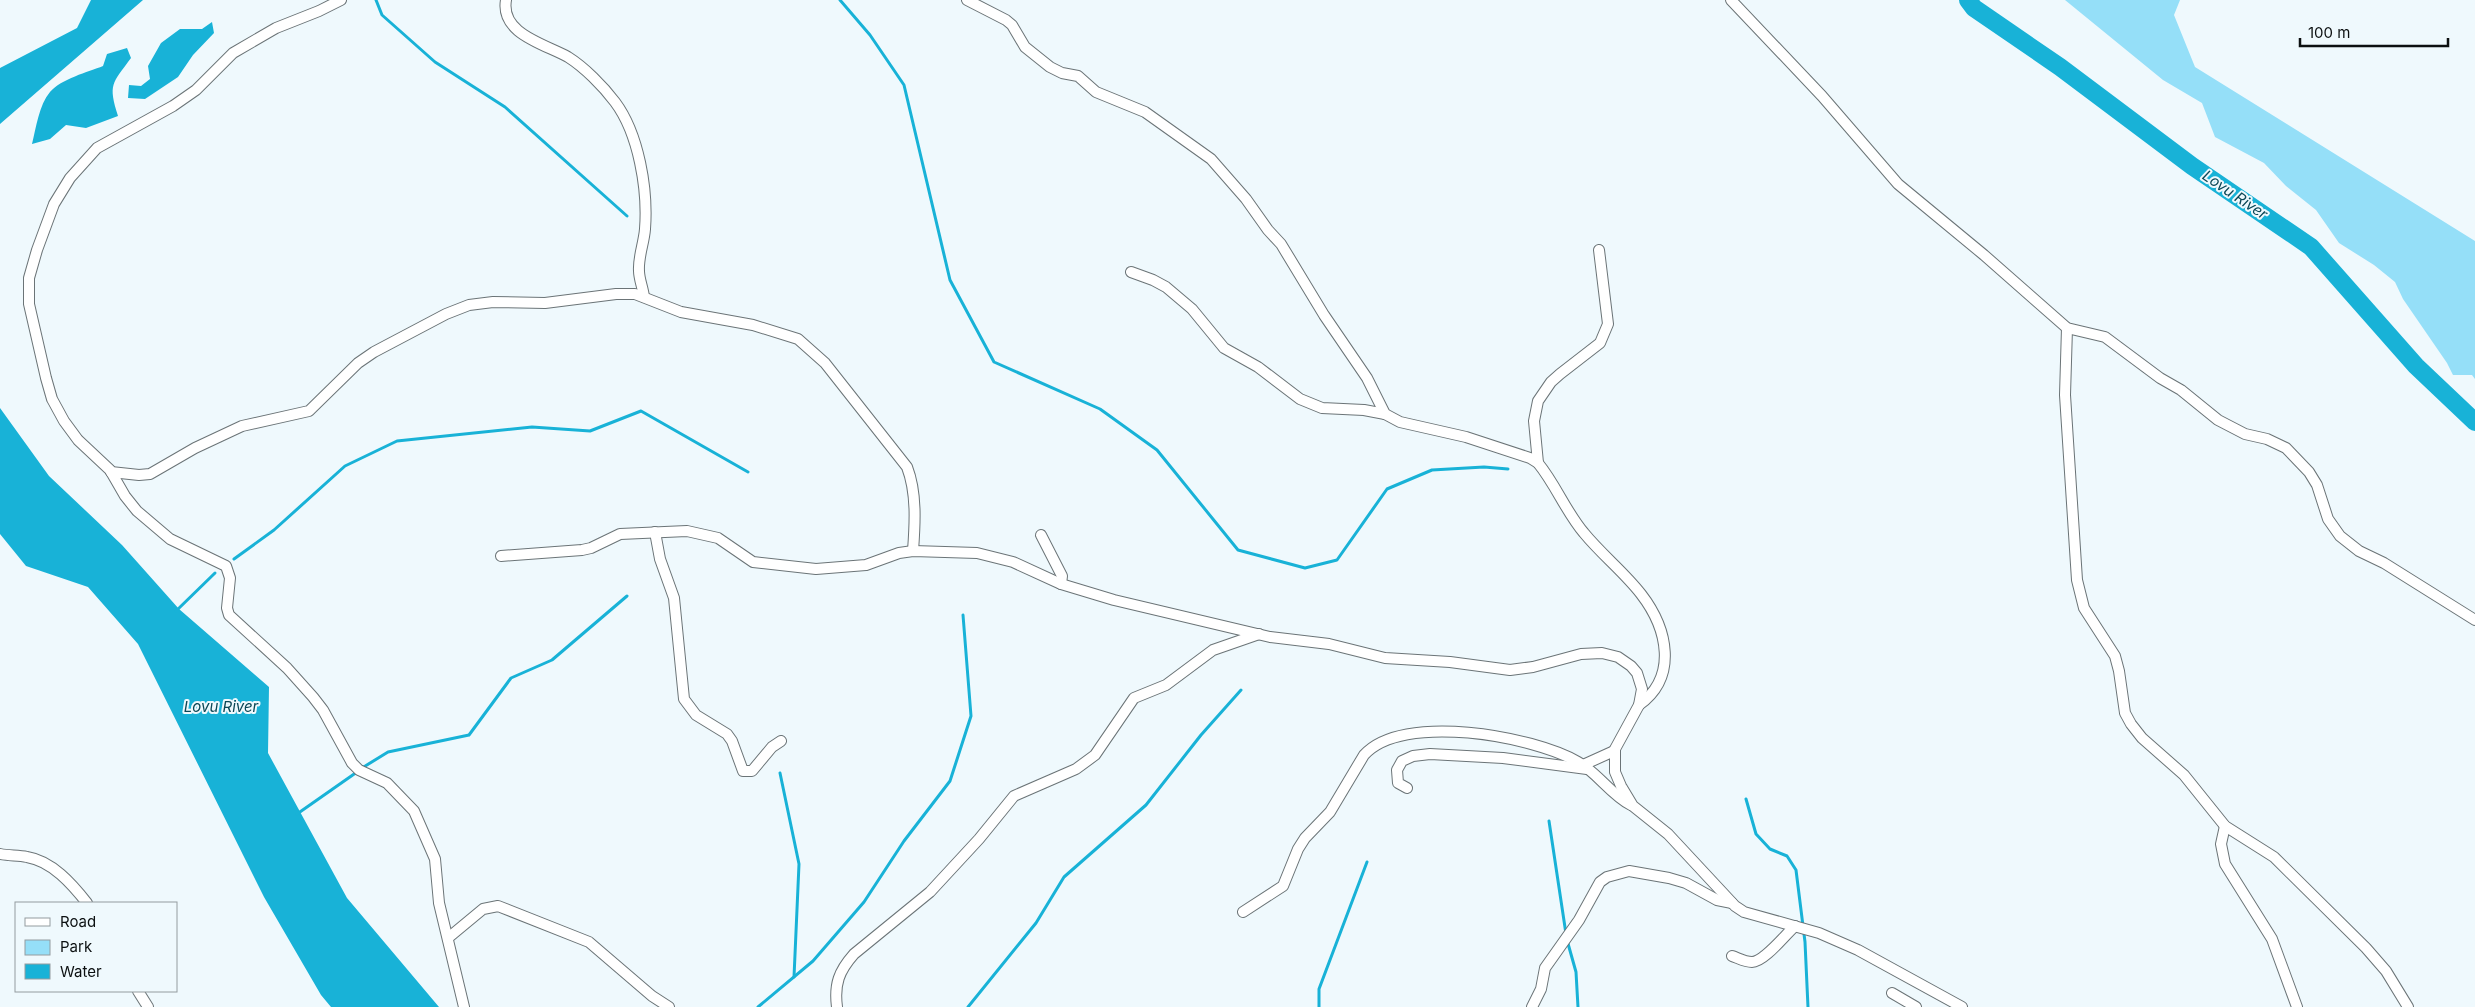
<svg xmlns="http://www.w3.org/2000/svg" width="2475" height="1007" font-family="Inter,sans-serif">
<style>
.green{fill:#95dff8}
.water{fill:#18b2d7}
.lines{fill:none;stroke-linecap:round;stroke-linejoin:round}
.stream{stroke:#18b2d7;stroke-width:3}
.river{stroke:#18b2d7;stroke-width:18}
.minor-casing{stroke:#6b7477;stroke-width:12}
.minor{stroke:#fff;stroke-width:10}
.labels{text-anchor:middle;stroke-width:4;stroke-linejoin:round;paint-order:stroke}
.water-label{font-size:15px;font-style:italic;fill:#0c4756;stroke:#eff9fd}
</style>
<rect width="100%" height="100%" fill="#eff9fd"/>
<path class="green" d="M2065,0H2180L2174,15L2195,67L2475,241V379L2472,375H2453L2447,363L2403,299L2395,282L2374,265L2339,243L2316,210L2286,186L2264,163L2215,137L2202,103L2163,80Z"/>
<g class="water">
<path d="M91,0H143L0,124V68L77,28Z"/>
<path d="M212,22L214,33L193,55L178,77L145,99L128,98L129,85L141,86L150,79L148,66L161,43L180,29H202Z"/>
<path d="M127,48L131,58C112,84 108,84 118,116L86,128L66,125L50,139L32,144C36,128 39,105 50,92C61,79 88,72 103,66L107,54Z"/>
<path d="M0,408L49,476L122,545L179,609L269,687L268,753L347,898L439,1007H331L321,995L264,897L138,644L88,587L26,566L0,534Z"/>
</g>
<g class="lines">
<g class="stream">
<path d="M376,0L382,15L435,62L505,107L627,216"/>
<path d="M840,0L870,35L904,85L950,280L994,362L1100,409L1157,450L1238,550L1305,568L1337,560L1387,489L1432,470L1484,467L1508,469"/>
<path d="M234,559L274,530L345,466L397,441L532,427L590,431L641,411L748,472"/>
<path d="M176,611L215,573"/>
<path d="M362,768L388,752L469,735L511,678L552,660L627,596"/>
<path d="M780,773L799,864L794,977"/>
<path d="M1746,799L1756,834L1770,849L1787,856L1796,870L1805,942L1808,1007"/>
<path d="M297,814L357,772"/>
<path d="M1549,821L1566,934"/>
<path d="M1567,940L1576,972L1578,1007"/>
<path d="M758,1007L813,961L864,902L904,841L950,781L971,716L963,615"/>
<path d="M968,1007L1036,923L1064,877L1146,805L1201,735L1241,690"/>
<path d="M1319,1007V989L1367,862"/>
</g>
<path class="river" d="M1968,0L1974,8L2060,67L2192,166L2311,247L2416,366L2475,422"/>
<defs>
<g id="minor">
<path d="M341,0L319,11L276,28L233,53L196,90L173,106L97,148L70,178L54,204L37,250L29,278V304L46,378L52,399L64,421L78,440L110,470L125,496L137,511L170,539L226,566L230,578L227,608L229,615L287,668L313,697L323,710L352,763L359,770L387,783L414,811L435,859L439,903L464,1007"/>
<path d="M506,0C500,34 545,44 568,57C584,67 603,86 615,102C639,134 648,190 645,229C644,243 638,257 639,271C639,279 643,288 644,297"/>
<path d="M967,0L1006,20L1012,25L1025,47L1050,67L1062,73L1078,76L1096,92L1145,112L1211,159L1246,199L1268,230L1281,244L1324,315L1367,378L1385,414L1400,422L1466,437L1530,458L1538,463C1556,485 1566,512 1584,533C1602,555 1624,572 1641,594C1668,629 1678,677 1639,705"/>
<path d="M1731,0L1822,96L1898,184L1984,255L2067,328L2105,337L2160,378L2181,390L2218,420L2245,434L2267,439L2286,448L2309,472L2317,485L2328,519L2340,536L2359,551L2384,563L2475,620"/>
<path d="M1131,272L1153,280L1166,287L1192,309L1224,348L1258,367L1300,399L1322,408L1364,410L1385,414"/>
<path d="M2067,328L2065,395L2077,580L2084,608L2115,656L2119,671L2125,713L2131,724L2142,738L2184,775L2225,826L2274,857L2366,948L2386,971L2408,1007"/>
<path d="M1538,463L1534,421L1538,401L1551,382L1560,374L1600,343L1608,324L1599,250"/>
<path d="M111,472L139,475L150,474L195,448L242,426L309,411L358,363L374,352L446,314L469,305L493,302L545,303L616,294H635L681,312L753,325L798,339L825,363L907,467C917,493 915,524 913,551"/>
<path d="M655,532L660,559L674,598L684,699L696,715L727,734L732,741L743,771H752L772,747L781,741"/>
<path d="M1041,535L1062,576L1061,584"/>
<path d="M501,556L582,550L591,548L620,534L687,531L718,538L753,562L816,569L866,565L899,553L913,551L977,553L1013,562L1061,584L1114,600L1270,637L1329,644L1385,658L1450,662L1510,670L1533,667L1581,654L1602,653L1618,657L1631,666L1637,673L1642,689L1639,705L1615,749V772L1621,786L1633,806L1668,834L1735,906L1744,912L1819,933L1858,950L1962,1007"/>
<path d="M1583,765L1614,751"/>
<path d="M1407,788L1398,783L1397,770L1402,761L1413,756L1430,754L1503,758L1587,769"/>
<path d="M2225,826L2221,844L2225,864L2272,939L2297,1007"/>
<path d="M0,854C9,856 18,855 27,857C52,861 72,884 87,903"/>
<path d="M1243,912L1283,886L1298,849L1305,838L1330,812L1364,755C1402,712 1533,736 1578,762C1598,773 1610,794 1631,805"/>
<path d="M448,938L483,909L498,906L589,942L652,996L669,1007"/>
<path d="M1732,956C1738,958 1745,962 1752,962C1764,962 1785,935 1795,926"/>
<path d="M138,991L148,1007"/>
<path d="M1892,993L1916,1007"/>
<path d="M837,1007C834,984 839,971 854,954L930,892L979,839L1014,796L1076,769L1095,755L1134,698L1166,685L1213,650L1259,634"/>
<path d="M1532,1007L1541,989L1545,968L1579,920L1600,882L1607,877L1629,871L1669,878L1686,883L1717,900L1732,903"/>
</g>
</defs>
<use href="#minor" class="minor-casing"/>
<use href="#minor" class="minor"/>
</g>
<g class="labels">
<g class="water-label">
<text transform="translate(2235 195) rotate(34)" y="5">Lovu River</text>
<text x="221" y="712">Lovu River</text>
</g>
</g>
<rect x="15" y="902" width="162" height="90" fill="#eff9fd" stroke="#949c9f"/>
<rect x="25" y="918" width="25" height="8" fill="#ffffff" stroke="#949c9f"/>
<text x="60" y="927" font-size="15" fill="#0c1011">Road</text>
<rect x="25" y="940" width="25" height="15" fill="#95dff8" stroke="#949c9f"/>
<text x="60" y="952" font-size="15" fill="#0c1011">Park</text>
<rect x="25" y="964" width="25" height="15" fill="#18b2d7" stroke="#949c9f"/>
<text x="60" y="977" font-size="15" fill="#0c1011">Water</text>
<path d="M2300 38v8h148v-8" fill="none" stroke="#0c1011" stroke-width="2.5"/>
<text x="2308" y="38" font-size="15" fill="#0c1011" stroke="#eff9fd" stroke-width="4" paint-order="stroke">100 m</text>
</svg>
